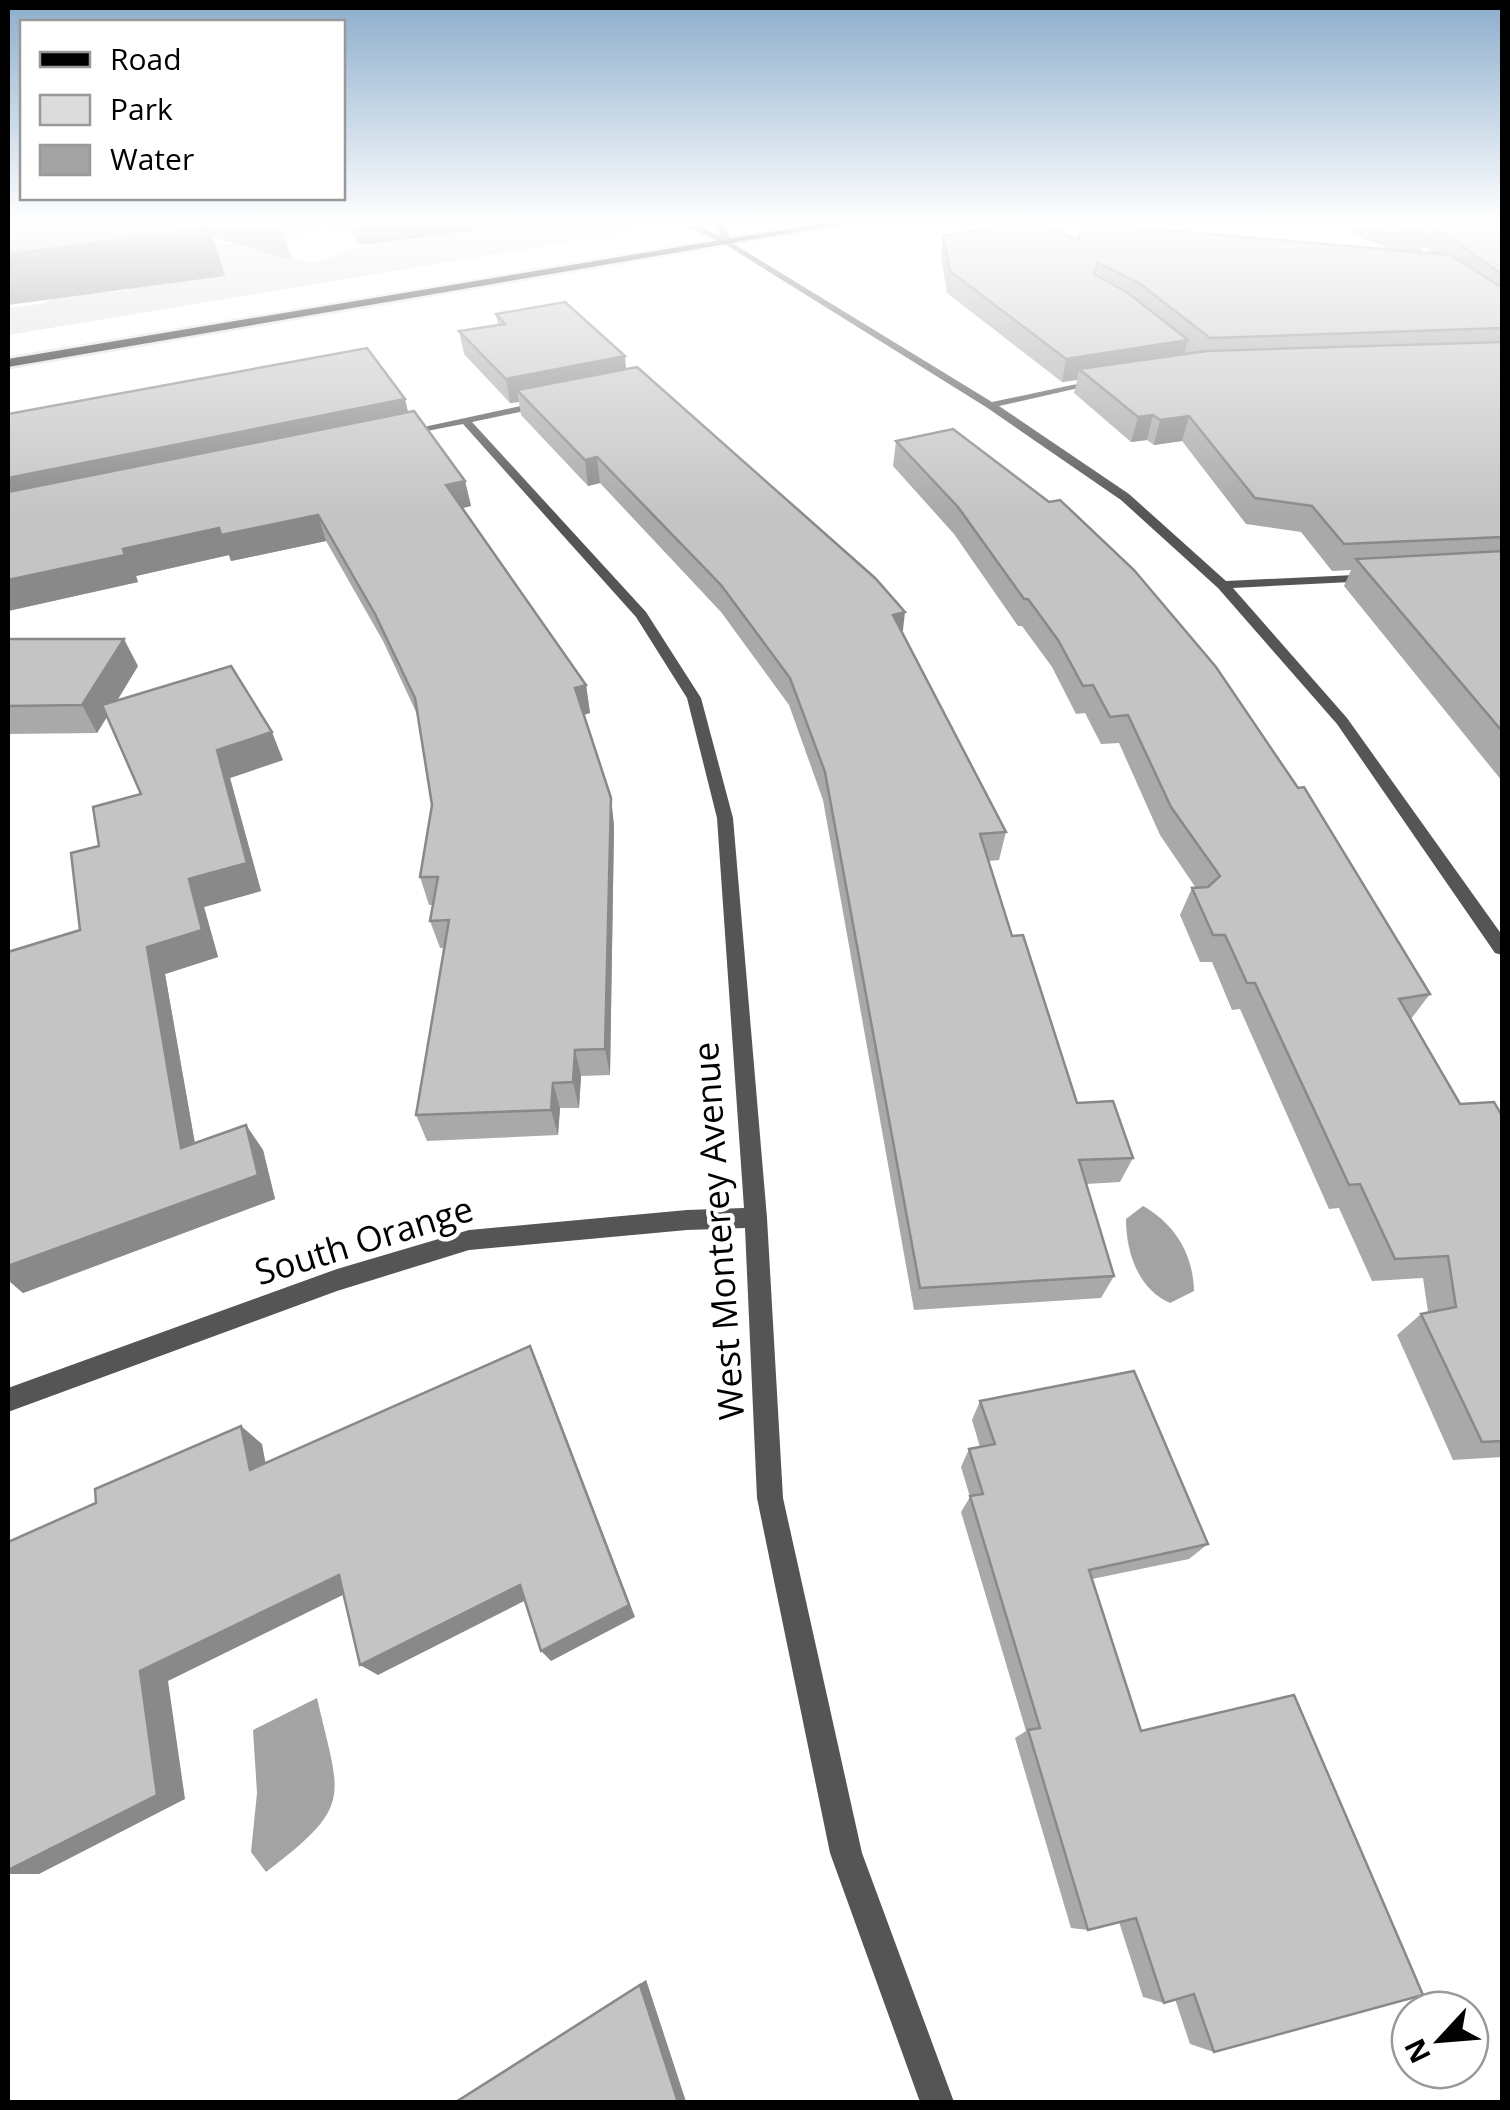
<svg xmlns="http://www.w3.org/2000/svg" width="1510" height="2110" font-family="'Open Sans',sans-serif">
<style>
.green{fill:#dcdcdc;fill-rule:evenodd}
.water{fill:#a3a3a3}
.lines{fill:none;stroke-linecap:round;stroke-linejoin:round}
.primary-casing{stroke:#dbdbdb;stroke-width:5}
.minor{fill:#555;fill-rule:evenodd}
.tertiary{fill:#555;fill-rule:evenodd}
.primary{fill:#000;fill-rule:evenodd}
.wall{fill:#a9a9a9;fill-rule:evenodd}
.shaded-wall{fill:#898989}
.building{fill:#c4c4c4;stroke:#898989;stroke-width:2.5}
.labels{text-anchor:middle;stroke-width:9;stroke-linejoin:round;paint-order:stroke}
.street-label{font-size:35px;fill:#000;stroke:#fff}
</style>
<rect width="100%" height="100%" fill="#fff"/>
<path class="green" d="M308,219H395L384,224L398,240L408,241L487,230L490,226L483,219H512L517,227L561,225L566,219H621L634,231L8,335V308L45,303L55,297L129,290V286L138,284L134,271L8,288V279L92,259L70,245L14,260L8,257L121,232ZM326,227L378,241L313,263L263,252L267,249L263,247ZM279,228L278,235L264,236L263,242L111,250L117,236L128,233ZM211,252L224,276L173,283L162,280L155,264L162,263V259Z"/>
<g class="water">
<path d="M1143,1206C1175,1224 1193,1254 1194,1291L1170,1303C1138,1289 1126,1252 1126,1219Z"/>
<path d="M317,1698C340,1799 355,1804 266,1872L251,1852L257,1793L253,1730Z"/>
</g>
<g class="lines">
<defs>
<path id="primary" d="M847,219H872L8,367V359Z"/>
</defs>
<use href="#primary" class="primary-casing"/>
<g class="minor">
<path d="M729,241L992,402L1105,378V382L999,406L1129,494L1226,581L1376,574L1377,577L1371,581L1233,588L1347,718L1502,935V955L1495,953L1337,724L1218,588L1121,500L986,407L726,245Z"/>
<path d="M544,401L548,402V406L472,422L646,612L701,698L733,818L767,1218L783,1498L862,1853L954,2102H920L830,1853L757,1498L745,1228L687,1230L469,1250L337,1291L8,1412V1388L337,1269L469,1230L687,1210L744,1208L717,818L687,698L636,617L463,424L401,436L396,433Z"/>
</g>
<path class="tertiary" d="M671,219H682L722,237L712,219H720L733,243L726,245Z"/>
<use href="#primary" class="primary"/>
</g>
<g class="wall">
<path d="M8,219H280L292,260L213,237L225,276Z"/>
<path d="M337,219H582V224L497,228L361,245Z"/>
<path d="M1357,219H1502V781L1344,586L1351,570L1332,571L1301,532L1246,524L1182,441L1154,445L1147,440L1131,442L1074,393L1077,380L1062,382L947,293L941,256L943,236L1393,250L1352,234ZM1423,246L1433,253L1421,252Z"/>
<path d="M496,314L626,369L903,634L1006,832L999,860L989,861L1012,936L1077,1103L1133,1158L1120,1182L1086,1184L1114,1276L1101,1298L914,1310L823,800L789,705L721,612L600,483L588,486L521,415L519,402L510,403L464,354L459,331L498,325Z"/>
<path d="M408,412L465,481L471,506L463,508L586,685L590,713L584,715L611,798L614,826L610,1075L581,1076L579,1108H560L558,1135L427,1141L416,1115L444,948H440L430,921L433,905H429L420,877L432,805L417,714L383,641L326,541L231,561L229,555L136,576L138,582L8,611V414Z"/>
<path d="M896,441L1430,994L1411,1019L1460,1104L1502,1116V1457L1453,1460L1397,1335L1421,1314L1428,1312L1423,1278L1372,1281L1339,1208L1329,1209L1240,1009L1232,1010L1212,962H1200L1180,915L1192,888H1196L1160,835L1119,743L1101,744L1085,713L1076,714L1052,667L1022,626H1018L954,534L893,466Z"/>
<path d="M8,639L138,666L117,701L283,760L230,778L261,891L204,907L218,957L165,974L195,1143L246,1125L263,1150L275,1199L23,1293L8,1280V952L80,930L99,846L141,794L107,717L97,733L8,734Z"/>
<path d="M980,1401L1208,1544L1189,1559L1092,1579L1214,2052L1190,2044L1175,1999L1164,2003L1143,1997L1119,1922L1088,1930L1071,1928L1015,1738L1026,1731L961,1512L970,1497L961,1467L969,1449L980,1447L972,1420Z"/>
<path d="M646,1980L686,2102H454Z"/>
</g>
<g class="shaded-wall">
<path d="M355,219H496L497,228L361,245Z"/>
<path d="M210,228L225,276L8,305V254Z"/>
<path d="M1188,340L1182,363L1079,369L1077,380L1062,382L1066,359Z"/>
<path d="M625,356L627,379L517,390L519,402L510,403L506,379Z"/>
<path d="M405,399L411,424L8,506V478Z"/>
<path d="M1153,415L1147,440L1131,442L1138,417Z"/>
<path d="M1189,416L1182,441L1154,445L1160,420Z"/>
<path d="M597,457L600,483L588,486L585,460Z"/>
<path d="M465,481L471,506L452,510L446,485Z"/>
<path d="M318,515L326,541L231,561L229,555L136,576L138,582L8,611V580L123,549L219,528Z"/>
<path d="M905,612L902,639L893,615Z"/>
<path d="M124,639L138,666L97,733L82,705Z"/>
<path d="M586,685L590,713L579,716L575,688Z"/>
<path d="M272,732L283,760L230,778L261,891L204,907L218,957L165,974L200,1173L181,1148L147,947L189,879L217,750Z"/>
<path d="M611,798L614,826L610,1075L605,1049Z"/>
<path d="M575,1050L581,1076L579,1108L573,1082Z"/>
<path d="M553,1083L560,1108L558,1135L551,1110Z"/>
<path d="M246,1125L263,1150L275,1199L23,1293L8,1280V1266Z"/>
<path d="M539,1366L635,1617L551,1661L541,1651Z"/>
<path d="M241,1426L262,1444L270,1487L250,1470Z"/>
<path d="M339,1575L357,1588L168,1681L185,1799L39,1874H8V1870L140,1671Z"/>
<path d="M520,1585L530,1598L378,1675L360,1665Z"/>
<path d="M646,1980L686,2102H678L640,1985Z"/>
</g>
<g class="building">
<path d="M8,219H205L210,228L8,254Z"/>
<path d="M1375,219H1398L1426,238Z"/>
<path d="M1423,219H1502V274Z"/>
<path d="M1036,220L1078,240L1083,223L1451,255L1502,288V328L1210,338L1139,283L1098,263L1094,274L1128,293L1188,340L1066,359L950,271L943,236Z"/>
<path d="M565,302L625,356L506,379L459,331L505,324L496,314Z"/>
<path d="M1502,342V537L1344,544L1312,506L1255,498L1189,416L1160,420L1153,415L1138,417L1079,369L1207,351Z"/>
<path d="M367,348L405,399L8,478V414Z"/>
<path d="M637,367L875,578L905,612L893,615L1006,832L980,834L1012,936L1023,935L1077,1103L1113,1101L1133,1158L1079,1160L1114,1276L920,1288L825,772L790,678L721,585L597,457L585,460L517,390Z"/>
<path d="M414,411L465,481L446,485L586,685L575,688L611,798L605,1049L575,1050L573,1082L553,1083L551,1110L416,1115L449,920L430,921L438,877H420L432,805L415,698L375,614L318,515L221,535L219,528L123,549L125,555L8,580V492Z"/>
<path d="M953,429L1049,502L1060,500L1134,570L1216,667L1298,788L1304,787L1430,994L1399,999L1460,1104L1494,1102L1502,1116V1441L1482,1442L1421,1314L1456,1307L1448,1256L1395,1259L1360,1184L1349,1185L1255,983H1247L1225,935H1213L1192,888L1208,887L1220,876L1171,807L1128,715L1110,717L1093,685L1083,686L1058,640L1028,599H1024L958,507L896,441Z"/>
<path d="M1502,551V731L1356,559Z"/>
<path d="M8,639H124L82,705L8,706Z"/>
<path d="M231,666L272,732L217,750L247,863L189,879L202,930L147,947L181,1148L246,1125L258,1175L8,1266V952L80,930L71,853L99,846L93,807L141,794L102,705Z"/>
<path d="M530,1346L629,1605L541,1651L520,1585L360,1665L339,1575L140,1671L157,1795L8,1870V1542L96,1503L95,1489L241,1426L250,1470Z"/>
<path d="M1134,1371L1208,1544L1089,1570L1141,1731L1294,1695L1423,1995L1214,2052L1194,1994L1164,2003L1136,1918L1088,1930L1028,1730L1040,1728L970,1496L983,1494L969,1449L995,1444L980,1401Z"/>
<path d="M640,1985L678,2102H456Z"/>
</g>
<linearGradient id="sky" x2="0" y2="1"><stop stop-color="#8cadcc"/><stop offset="0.43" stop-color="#fff"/><stop offset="1" stop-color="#fff" stop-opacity="0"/></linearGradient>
<rect width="1510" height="515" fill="url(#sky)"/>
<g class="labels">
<g class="street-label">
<text transform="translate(719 1231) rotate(-94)" y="12">West Monterey Avenue</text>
<text transform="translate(364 1241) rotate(-17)" y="12">South Orange</text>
</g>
</g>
<rect width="1510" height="2110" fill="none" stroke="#000000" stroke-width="20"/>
<rect x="20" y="20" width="325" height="180" fill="#ffffff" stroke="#999999" stroke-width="2.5"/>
<rect x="40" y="52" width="50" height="15" fill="#000000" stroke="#999999" stroke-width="2.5"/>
<text x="110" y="70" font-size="30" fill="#000000">Road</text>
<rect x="40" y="95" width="50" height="30" fill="#dcdcdc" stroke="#999999" stroke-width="2.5"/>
<text x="110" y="120" font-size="30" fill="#000000">Park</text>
<rect x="40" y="145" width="50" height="30" fill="#a3a3a3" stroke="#999999" stroke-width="2.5"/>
<text x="110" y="170" font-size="30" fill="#000000">Water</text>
<g transform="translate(1440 2040) rotate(244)"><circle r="48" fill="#ffffff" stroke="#999999" stroke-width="2.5"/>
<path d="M0-8L18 38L0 25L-18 38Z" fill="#000000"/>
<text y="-15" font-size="28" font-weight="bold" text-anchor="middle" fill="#000000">N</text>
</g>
</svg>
